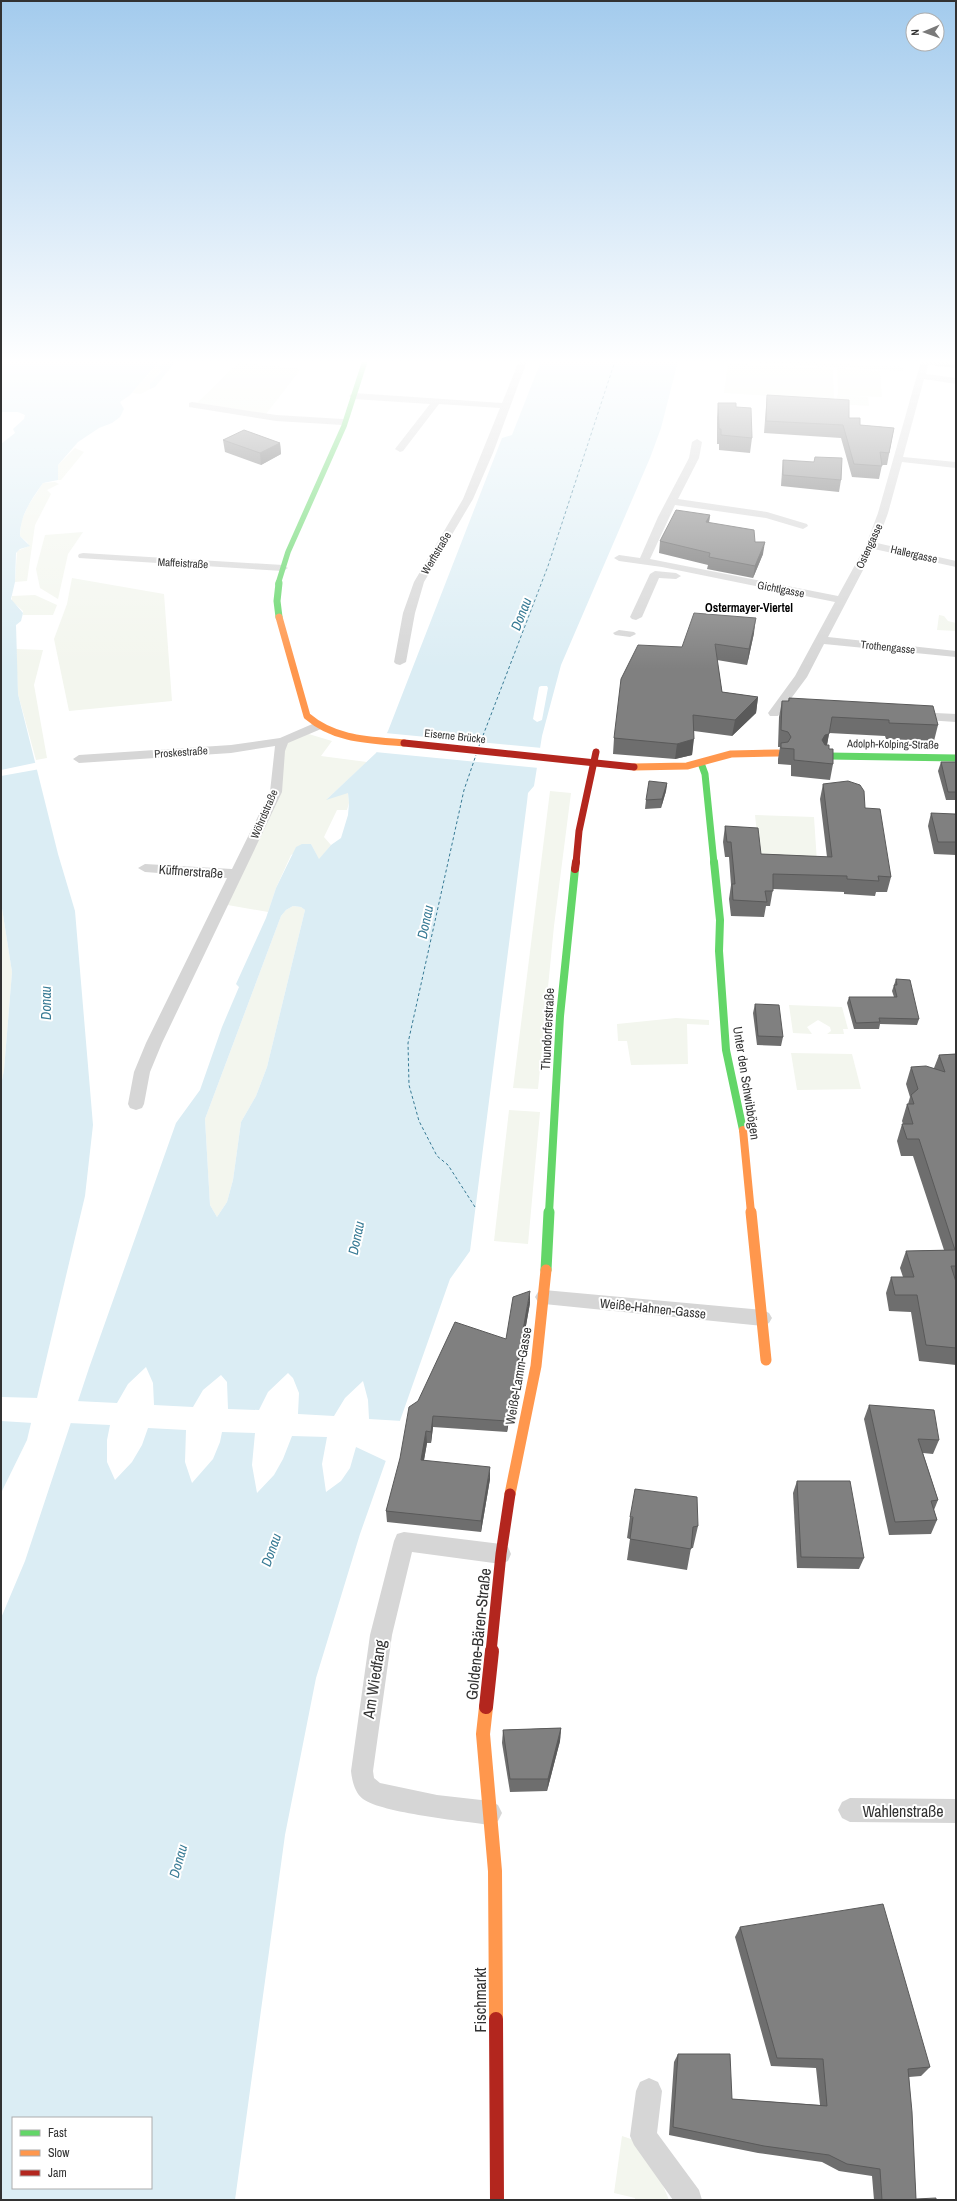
<svg xmlns="http://www.w3.org/2000/svg" width="957" height="2201" font-family="'Archivo Narrow',sans-serif">
<style>
.green{fill:#f3f6ee}
.water{fill:#dbedf4;fill-rule:evenodd}
.pier{fill:#fff}
.lines{fill:none;stroke-linecap:round;stroke-linejoin:round}
.ferry{stroke:#377a94;stroke-width:1;stroke-dasharray:3 2.5;stroke-linecap:butt}
.street{fill:#d6d6d6;fill-rule:evenodd}
.fast-far3{stroke:#63d668;stroke-width:5.5}
.fast-far2{stroke:#63d668;stroke-width:7}
.fast-far1{stroke:#63d668;stroke-width:8}
.fast{stroke:#63d668;stroke-width:11}
.slow-far3{stroke:#ff974d;stroke-width:7}
.slow-far2{stroke:#ff974d;stroke-width:8}
.slow-far1{stroke:#ff974d;stroke-width:11}
.slow{stroke:#ff974d;stroke-width:14}
.jam-far3{stroke:#b3261e;stroke-width:7}
.jam-far2{stroke:#b3261e;stroke-width:8}
.jam-far1{stroke:#b3261e;stroke-width:11}
.jam{stroke:#b3261e;stroke-width:14}
.wall{fill:#6e6e6e}
.shaded-wall{fill:#5a5a5a}
.building{fill:#808080;stroke:#5a5a5a}
.labels{text-anchor:middle;stroke-width:4;stroke-linejoin:round;paint-order:stroke}
.far-street-label{font-size:11px;fill:#323232;stroke:#fff}
.far-neighbourhood-label{font-size:12px;font-weight:bold;fill:#000;stroke:#fff}
.street-label{font-size:13px;fill:#323232;stroke:#fff}
.water-label{font-size:14px;font-style:italic;fill:#377a94;stroke:#fff}
.near-street-label{font-size:16px;fill:#323232;stroke:#fff}
</style>
<rect width="100%" height="100%" fill="#fff"/>
<g class="green">
<path d="M727,361H792L903,367L904,371Z"/>
<path d="M239,362L301,369L266,414L197,403Z"/>
<path d="M728,363L833,369L834,400L724,393Z"/>
<path d="M156,366L162,370L150,383V389L141,394L132,393Z"/>
<path d="M837,368L880,371L882,397L838,395Z"/>
<path d="M837,395L868,397L869,406L838,404Z"/>
<path d="M75,448L84,452L61,480H58V465Z"/>
<path d="M55,482L59,484L47,490L51,494L35,525L27,581L15,582L17,551L29,546L27,542L20,536L21,522L28,506L43,483Z"/>
<path d="M83,532L68,554L58,599L40,588L36,569L45,535Z"/>
<path d="M72,578L164,594L172,701L69,711L54,639L67,604Z"/>
<path d="M35,595L57,605L53,615H23V611L12,601V596Z"/>
<path d="M939,615L944,616L948,621L956,623V631L937,630Z"/>
<path d="M16,649L43,650L34,685L47,758L36,760L18,694Z"/>
<path d="M302,732L332,741L321,756L367,762L327,799L348,792L349,803L347,810H337L324,837L331,845L319,860L311,844L291,855L276,888L268,912L222,904L276,792L283,741Z"/>
<path d="M550,791L571,793L554,926L538,1089L513,1088Z"/>
<path d="M755,815L814,817L817,862L758,869V843Z"/>
<path d="M1,902L12,972L4,1070L1,1085Z"/>
<path d="M293,906L301,907L305,910L267,1067L256,1096L241,1122L233,1180L227,1202L217,1217L210,1205L205,1119L281,916L286,910Z"/>
<path d="M789,1005L842,1007L848,1029H843L844,1034H827L831,1031L830,1027L818,1020L807,1027L812,1034L793,1033Z"/>
<path d="M676,1018L709,1020V1025L687,1024L688,1064L631,1065L627,1041H618L617,1024Z"/>
<path d="M791,1053L852,1054L861,1089L797,1090Z"/>
<path d="M509,1110L540,1112L528,1244L494,1241Z"/>
<path d="M622,2136L637,2141L659,2176L669,2200H635V2198L614,2193Z"/>
</g>
<g class="water">
<path d="M1,361H160L157,364L159,365L168,361H176L155,387L150,389V383L162,371L156,365L130,395L120,402L124,409L120,417L112,423L99,428L78,442L58,465V480L43,483C31,500 20,515 20,536L30,546L20,549L16,553L15,582L11,599L23,613L21,621L16,625L18,694L58,854L75,911L93,1125L85,1196L27,1440L1,1493V1085L4,1070L12,972L1,902V444L15,433L13,429L24,419L25,415L18,412H1Z"/>
<path d="M541,361H678L661,428L650,458L561,665L542,736L534,786L528,793L527,802L470,1251L450,1279L360,1534L316,1678L285,1835L235,2200H1V1618L25,1561L89,1368L176,1123L200,1090L222,1027L239,987L236,984L266,918L276,888L296,847L302,844H311L319,859L331,845L341,838L348,815L349,803L348,793L326,800L376,753L388,731L502,438L512,435ZM293,906L301,907L305,910L267,1067L256,1096L241,1122L233,1180L227,1202L217,1217L210,1205L205,1119L281,916L286,910ZM13,2118H151V2188H13Z"/>
</g>
<g class="pier">
<path d="M541,686H547L548,688L542,720L537,722L533,719L539,687Z"/>
<path d="M385,733L542,748L539,768L375,752Z"/>
<path d="M39,762L40,769L1,776V770Z"/>
<path d="M146,1367L153,1383L154,1405L193,1407L203,1390L221,1375L227,1382L228,1409L259,1410L268,1392L288,1373L293,1378L299,1393L298,1414L334,1416L345,1398L363,1381L368,1400L369,1419L402,1421L388,1462L356,1447L350,1468L341,1481L326,1492L322,1464L327,1437L292,1436L283,1459L274,1475L257,1493L252,1465L255,1433L222,1432L220,1442L213,1459L192,1483L185,1462L186,1430L148,1428L142,1445L132,1462L115,1480L107,1462V1440L110,1425L69,1423L76,1401L117,1403L128,1384Z"/>
<path d="M1,1381L2,1397L39,1398L33,1423L1,1421Z"/>
</g>
<g class="lines">
<g class="ferry">
<path d="M479,746L548,566L615,361"/>
<path d="M475,1207L448,1165L437,1156L419,1121L409,1085L408,1043L464,790L476,755"/>
</g>
<g class="street">
<path d="M519,361H527L493,453L473,499L424,582L415,613L406,662L400,665L396,664L394,662L403,613L414,582L463,499L500,408L439,404L403,451L400,452L395,449L430,404L354,399L349,396L354,393L502,403Z"/>
<path d="M921,361L956,362V368L928,365L926,374L956,378V384L924,379L903,457L956,462V468L902,462L888,513L877,543L956,561V567L874,549L828,637L956,651V657L824,644L807,677L778,716H770L768,713L795,676L835,602L662,567L619,561L614,558L619,555L640,558L658,517L689,458L692,442L697,439L702,442L699,458L678,499L767,512L807,524L808,526L803,529L766,518L675,505L650,559L838,596L866,545L878,513Z"/>
<path d="M192,402L276,415L343,419L348,422L343,425L276,421L189,407V403Z"/>
<path d="M83,553L283,565L288,568L283,571L79,558L78,556L79,554Z"/>
<path d="M655,571L676,573L681,576L676,579L659,578L642,617L636,620L632,619L630,617L650,574Z"/>
<path d="M619,630L634,632L636,634L630,637L615,635L613,633Z"/>
<path d="M915,712L956,714V722L911,719L909,716Z"/>
<path d="M317,722L323,726L321,729L288,743L285,751L282,792L162,1043L150,1072L144,1104L142,1108L136,1110L130,1108L128,1104L134,1072L146,1043L227,878L145,872L138,868L145,864L232,869L270,792L275,746L231,753L79,763L73,759L79,755L231,745L280,738Z"/>
<path d="M544,1290L763,1310L769,1313L772,1318L769,1323L763,1326L544,1304L538,1302L535,1297L538,1292Z"/>
<path d="M404,1532L501,1544L508,1547L511,1554L508,1561L501,1564L412,1552L392,1635L373,1771L374,1778L380,1783L437,1795L490,1801L498,1805L502,1813L498,1821L490,1825C463,1821 382,1813 363,1799C355,1793 352,1781 351,1771L370,1635L394,1541L397,1534Z"/>
<path d="M850,1798L956,1799V1823L850,1822L842,1818L838,1810L842,1802Z"/>
<path d="M649,2078L658,2082L662,2091L657,2133L699,2190L702,2200H673L634,2145L630,2136L636,2091L640,2082Z"/>
</g>
<path class="fast-far3" d="M278,584L288,552L344,426L365,361"/>
<g class="fast-far2">
<path d="M279,583L277,601L279,617"/>
<path d="M829,756L956,758"/>
<path d="M701,763L705,774L714,863"/>
</g>
<g class="fast-far1">
<path d="M714,862L720,920L719,951L726,1050L743,1130"/>
<path d="M549,1213L560,1016L575,869"/>
</g>
<path class="fast" d="M546,1270L549,1212"/>
<g class="slow-far3">
<path d="M279,617L307,716C335,740 369,740 404,743"/>
<path d="M634,767L687,766L731,754L778,753"/>
</g>
<path class="slow-far2" d="M743,1130L751,1213"/>
<g class="slow-far1">
<path d="M751,1212L766,1360"/>
<path d="M510,1494L536,1366L546,1270"/>
</g>
<path class="slow" d="M486,1707L483,1734L495,1871L496,2019"/>
<g class="jam-far3">
<path d="M404,743L634,767"/>
<path d="M576,863L579,831L596,752"/>
</g>
<path class="jam-far2" d="M575,869L576,862"/>
<path class="jam-far1" d="M491,1652L501,1554L510,1494"/>
<g class="jam">
<path d="M486,1707L492,1651"/>
<path d="M496,2019L497,2200"/>
</g>
</g>
<g class="wall">
<path d="M767,395L849,418L860,425L894,428L887,465H882L879,479L852,477L841,438L764,433L766,407Z"/>
<path d="M718,403L736,407L752,438L750,453L719,450V444H717V417Z"/>
<path d="M223,440L280,443L281,454L261,465L225,452Z"/>
<path d="M783,460L841,480L839,492L781,486L782,471Z"/>
<path d="M710,515L709,523L755,542L763,554L753,578L707,569L708,565L659,553L660,541Z"/>
<path d="M754,633L747,665L717,660L722,692L758,697L756,713L732,736L694,731L692,755L675,759L613,754L614,738L682,647Z"/>
<path d="M789,698L938,725L934,741L886,739L885,736L829,733L827,745L829,749L833,764L830,780L791,776V765L778,764V759L780,747H778L779,717L782,701H788Z"/>
<path d="M941,762H956V800H946L938,771Z"/>
<path d="M667,783L666,791L661,808L645,809L646,800Z"/>
<path d="M823,784L865,808L891,877L887,892H876L875,896L844,894V892L773,889L770,906H766L764,917L731,916L729,899L731,885L729,857H725L723,842L725,826L761,854L827,857L820,799Z"/>
<path d="M931,813L956,816V855L934,854L928,826Z"/>
<path d="M896,979L919,1019L917,1025L880,1024L879,1029H854L847,1003L849,997H894L892,991Z"/>
<path d="M755,1004L783,1037L781,1046L757,1045L753,1013Z"/>
<path d="M956,1054V1365L919,1361L911,1312L889,1311L886,1293L891,1277H903L900,1268L906,1251L944,1250L913,1156H901L897,1141L902,1124H903L902,1121L907,1104H908L910,1097L906,1084L911,1067L934,1068L939,1055Z"/>
<path d="M530,1303L507,1432L433,1427L431,1443H427L424,1460L490,1479L481,1532L387,1522L386,1511L418,1401L506,1339Z"/>
<path d="M869,1405L939,1440L933,1454L923,1453L938,1500L934,1510L937,1520L931,1534L889,1535L864,1419Z"/>
<path d="M797,1481L864,1558L859,1569L797,1568L793,1493Z"/>
<path d="M630,1517L698,1526L693,1548H691L687,1570L627,1560L630,1539L627,1538Z"/>
<path d="M561,1728L560,1741L547,1791L510,1792L502,1743L503,1730Z"/>
<path d="M740,1927L930,2067L921,2076L909,2077L916,2199L936,2200H874L872,2176L839,2171L822,2162L758,2153L669,2135L674,2062L678,2054L732,2099L820,2105L816,2068L771,2066L735,1937Z"/>
</g>
<g class="shaded-wall">
<path d="M280,443L281,454L261,465L260,453Z"/>
<path d="M710,515L708,527L706,522Z"/>
<path d="M765,542L763,554L753,578L755,566Z"/>
<path d="M756,618L754,633L747,665L749,649Z"/>
<path d="M758,697L756,713L732,736L735,720Z"/>
<path d="M829,734L826,750L822,740L825,735Z"/>
<path d="M694,739L692,755L675,759L677,744Z"/>
<path d="M667,783L666,791L661,808L662,799Z"/>
<path d="M530,1291V1303L507,1432V1421Z"/>
<path d="M433,1416V1427L431,1443V1432Z"/>
<path d="M426,1431L427,1443L422,1471L421,1460Z"/>
<path d="M490,1467V1479L481,1532V1521Z"/>
<path d="M561,1728L560,1741L547,1791L548,1779Z"/>
</g>
<g class="building">
<path d="M767,395L849,400V418H860V425L894,428L889,453L880,452L882,466L854,464L843,425L766,421Z"/>
<path d="M718,403H736V407L751,408L752,438L721,435V429H719Z"/>
<path d="M244,430L280,443L260,453L223,440Z"/>
<path d="M815,457L842,458L841,480L783,475V460L814,462Z"/>
<path d="M676,510L710,515L706,522L754,530L755,542H765L755,566L709,557L710,553L660,541Z"/>
<path d="M694,613L756,618L749,649L715,644L722,692L758,697L735,720L693,715L694,739L677,744L614,738L621,679L638,645L682,647Z"/>
<path d="M789,698L933,706L938,725L889,723V720L832,717L829,734L825,735L822,740L825,745H829V749H833V764L794,760V749L781,748V743L788,742L791,737L788,732L781,730L782,701H789Z"/>
<path d="M941,762H956V792H948Z"/>
<path d="M649,781L667,783L662,799L646,800Z"/>
<path d="M848,781L860,785L864,791L865,808L880,809L891,877L878,876L879,881L847,879V876L773,874V891H765L767,902L733,900L732,884H735L731,842H727L725,826L758,828L761,854L832,857L823,784Z"/>
<path d="M931,813L955,814L956,816V842H938Z"/>
<path d="M896,979L910,980L919,1019L879,1018L880,1022L856,1023L849,997H897L894,985H897Z"/>
<path d="M755,1004L779,1005L783,1037L758,1036Z"/>
<path d="M956,1054V1266H951L956,1282V1348L926,1345L917,1295H895L891,1277H914L906,1251L955,1250L919,1139H907L902,1124H913L907,1104H914L911,1095L918,1089L911,1067L926,1066L945,1072L939,1055Z"/>
<path d="M530,1291L507,1421L433,1416L431,1432L426,1431L421,1460L490,1467L481,1521L386,1511L400,1458L409,1407L418,1401L455,1322L506,1339L513,1297Z"/>
<path d="M869,1405L934,1410L939,1440L918,1439L938,1500L931,1501L937,1520L895,1522Z"/>
<path d="M797,1481H850L864,1558L801,1557Z"/>
<path d="M635,1489L697,1497L698,1526L693,1527L691,1549L630,1539L633,1517H630Z"/>
<path d="M561,1728L548,1779H510L503,1730Z"/>
<path d="M883,1904L930,2067L908,2069L912,2112L916,2199L936,2198V2200H882L880,2169L847,2164L829,2155L764,2146L673,2127L678,2054H730L732,2099L827,2106L823,2059L777,2058L740,1927Z"/>
</g>
<linearGradient id="sky" x2="0" y2="1"><stop stop-color="#a3cbed"/><stop offset="0.54" stop-color="#fff"/><stop offset="1" stop-color="#fff" stop-opacity="0"/></linearGradient>
<rect width="957" height="669" fill="url(#sky)"/>
<g class="labels">
<g class="far-street-label">
<text transform="translate(869 546) rotate(-65)" y="4">Ostengasse</text>
<text transform="translate(436 553) rotate(-59)" y="4">Werftstraße</text>
<text transform="translate(914 554) rotate(13)" y="4">Hallergasse</text>
<text transform="translate(183 563) rotate(3)" y="4">Maffeistraße</text>
<text transform="translate(781 589) rotate(11)" y="4">Gichtlgasse</text>
<text transform="translate(888 647) rotate(6)" y="4">Trothengasse</text>
<text transform="translate(455 736) rotate(6)" y="4">Eiserne Brücke</text>
<text transform="translate(893 744) rotate(1)" y="4">Adolph-Kolping-Straße</text>
<text transform="translate(181 752) rotate(-4)" y="4">Proskestraße</text>
<text transform="translate(264 814) rotate(-67)" y="4">Wöhrdstraße</text>
</g>
<g class="far-neighbourhood-label">
<text x="749" y="612">Ostermayer-Viertel</text>
</g>
<g class="street-label">
<text transform="translate(191 871) rotate(4)" y="5">Küffnerstraße</text>
<text transform="translate(547 1029) rotate(-87)" y="5">Thundorferstraße</text>
<text transform="translate(747 1083) rotate(81)" y="5">Unter den Schwibbögen</text>
<text transform="translate(653 1308) rotate(6)" y="5">Weiße-Hahnen-Gasse</text>
<text transform="translate(518 1376) rotate(-80)" y="5">Weiße-Lamm-Gasse</text>
</g>
<g class="water-label">
<text transform="translate(521 614) rotate(-69)" y="5">Donau</text>
<text transform="translate(425 922) rotate(-78)" y="5">Donau</text>
<text transform="translate(46 1003) rotate(-90)" y="5">Donau</text>
<text transform="translate(356 1238) rotate(-78)" y="5">Donau</text>
<text transform="translate(271 1550) rotate(-70)" y="5">Donau</text>
<text transform="translate(178 1861) rotate(-74)" y="5">Donau</text>
</g>
<g class="near-street-label">
<text transform="translate(478 1634) rotate(-84)" y="6">Goldene-Bären-Straße</text>
<text transform="translate(374 1679) rotate(-81)" y="6">Am Wiedfang</text>
<text x="903" y="1817">Wahlenstraße</text>
<text transform="translate(480 2000) rotate(-90)" y="6">Fischmarkt</text>
</g>
</g>
<rect width="957" height="2201" fill="none" stroke="#323232" stroke-width="4"/>
<rect x="12" y="2117" width="140" height="72" fill="#ffffff" stroke="#adadad"/>
<rect x="20" y="2130" width="20" height="6" fill="#63d668" stroke="#adadad"/>
<text x="48" y="2137" font-size="12" fill="#323232">Fast</text>
<rect x="20" y="2150" width="20" height="6" fill="#ff974d" stroke="#adadad"/>
<text x="48" y="2157" font-size="12" fill="#323232">Slow</text>
<rect x="20" y="2170" width="20" height="6" fill="#b3261e" stroke="#adadad"/>
<text x="48" y="2177" font-size="12" fill="#323232">Jam</text>
<g transform="translate(925 32) rotate(268)"><circle r="19" fill="#ffffff" stroke="#adadad"/>
<path d="M0-3L7 15L0 10L-7 15Z" fill="#7a7a7a"/>
<text y="-6" font-size="11" font-weight="bold" text-anchor="middle" fill="#323232">N</text>
</g>
</svg>
